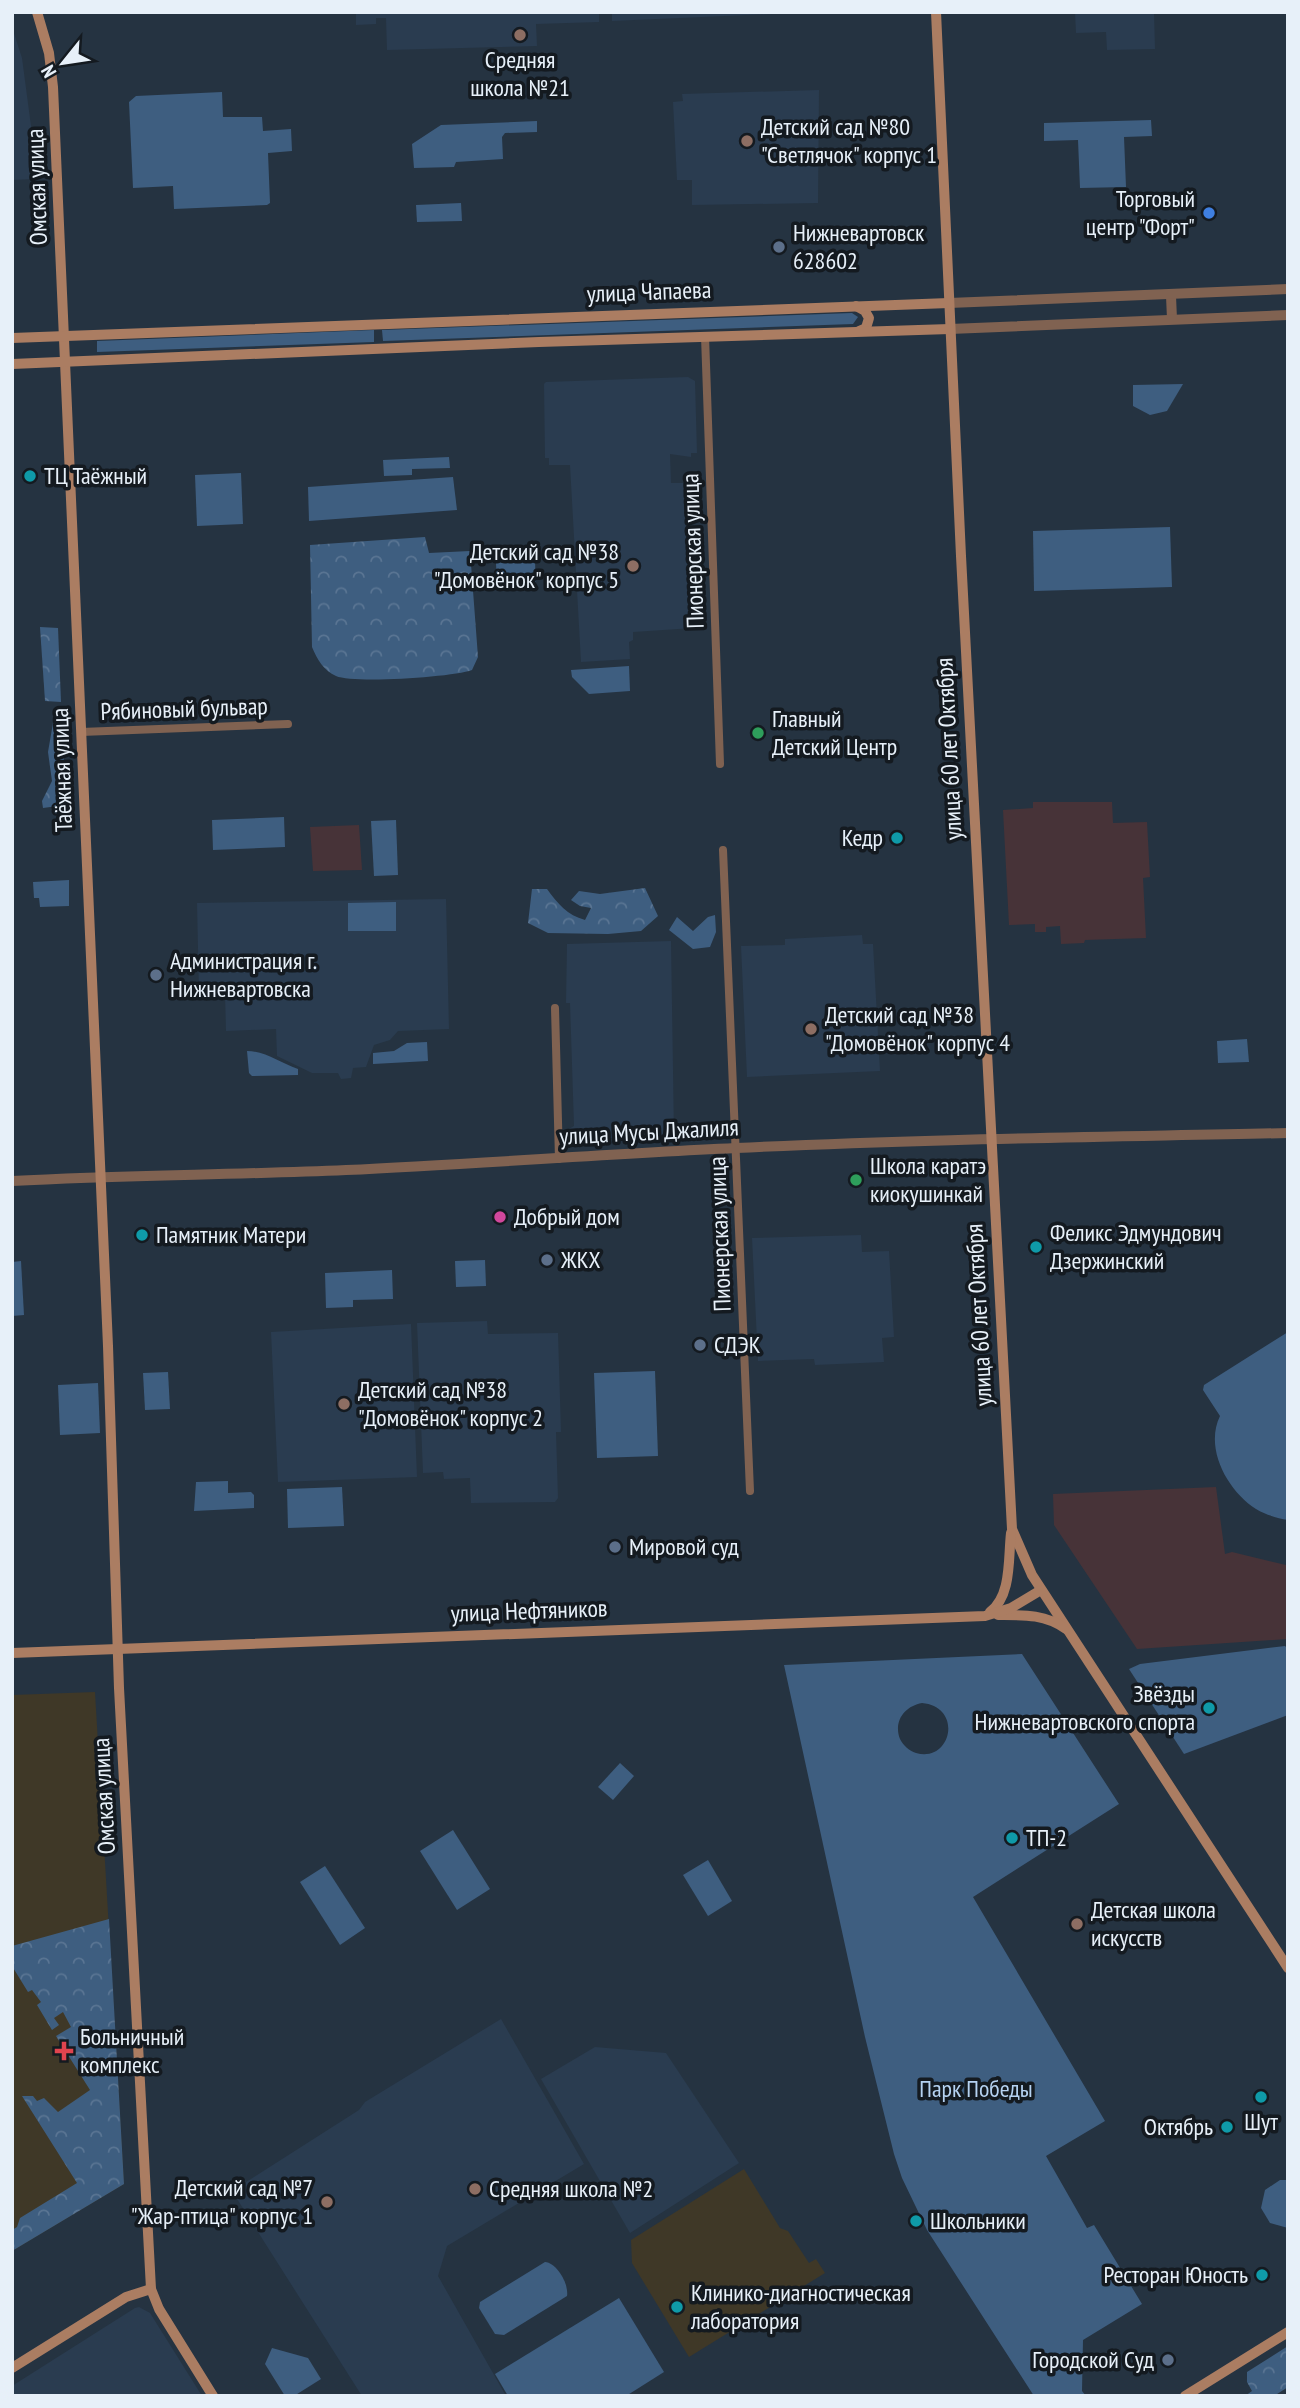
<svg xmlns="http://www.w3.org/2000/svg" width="1300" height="2408" font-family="'PT Sans Narrow',sans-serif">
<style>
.built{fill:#2a3c50}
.industrial{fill:#473338}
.medical{fill:#3f3827}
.green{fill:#3e5e80;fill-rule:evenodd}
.forest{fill:url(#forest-crowns)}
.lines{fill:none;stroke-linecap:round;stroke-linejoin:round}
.minor{stroke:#806251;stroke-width:8}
.tertiary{stroke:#806251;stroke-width:10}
.secondary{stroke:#ab7d62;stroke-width:10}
.education-dot{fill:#8d6e63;stroke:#141a20;stroke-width:2.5}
.shop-dot{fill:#3f7fe0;stroke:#141a20;stroke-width:2.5}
.service-dot{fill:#5c6f8a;stroke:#141a20;stroke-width:2.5}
.culture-dot{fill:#0f9aa8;stroke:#141a20;stroke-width:2.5}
.leisure-dot{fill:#2e9e5b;stroke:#141a20;stroke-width:2.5}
.hotel-dot{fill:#d1479c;stroke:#141a20;stroke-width:2.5}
.health-dot{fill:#e0444e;stroke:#141a20;stroke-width:2.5}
.labels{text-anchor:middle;stroke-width:7;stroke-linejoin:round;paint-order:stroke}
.poi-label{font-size:24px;fill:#e7f0f9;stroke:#141a20;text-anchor:start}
.street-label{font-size:24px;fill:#e7f0f9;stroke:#141a20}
.park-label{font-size:24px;fill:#b6d3f2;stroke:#141a20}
</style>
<defs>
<pattern id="forest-crowns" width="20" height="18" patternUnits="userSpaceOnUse" patternTransform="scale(1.75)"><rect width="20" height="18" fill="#3e5e80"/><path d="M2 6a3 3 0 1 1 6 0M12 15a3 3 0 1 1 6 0" fill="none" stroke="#5a7593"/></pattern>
</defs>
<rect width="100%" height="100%" fill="#253341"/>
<g class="built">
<path d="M356,12H599V22L536,24L537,46L387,50L386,18H376V24L356,25Z"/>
<path d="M612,12H794V13L612,21Z"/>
<path d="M1075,12H1154L1155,49L1107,50L1106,32L1076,33Z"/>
<path d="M12,27L22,58L31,126L34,179L12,180Z"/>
<path d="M819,90L818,203L692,205V180H677L673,102L683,101L682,94Z"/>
<path d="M688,377L695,381L697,453H691V457L670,454L671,483H688L693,628L633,632V640L629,642L630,659L581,662L570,465H549V458H545L544,384L546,382Z"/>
<path d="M446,899L449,1029L398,1031L390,1040L374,1045L366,1067L353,1068L351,1078L341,1079L338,1073H312L277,1056L276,1029L226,1031L225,993H199L197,903Z"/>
<path d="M862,935L863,944H873L880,1071L747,1077L741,946L785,945V939Z"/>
<path d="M671,941L674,1135L572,1140L569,1129L574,1126L570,1003H566L567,944Z"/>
<path d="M861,1235L862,1252L889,1251L894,1337L882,1338L884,1362L815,1365L814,1359L758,1361L752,1238Z"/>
<path d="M487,1321L488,1334L558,1333L561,1432H556L558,1498L555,1502L471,1503L470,1478L444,1479L443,1472L423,1473L417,1323Z"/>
<path d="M411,1324L417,1477L278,1482L271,1332Z"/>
<path d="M501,2019L584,2164L447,2246L438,2276L506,2396H362L232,2191L359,2110L365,2102Z"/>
<path d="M595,2047L666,2053L739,2163L630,2233L541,2079Z"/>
<path d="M139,2307L150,2313L202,2396H12V2386L135,2308Z"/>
</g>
<g class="industrial">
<path d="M1033,802H1112L1113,823L1147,822L1150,877L1143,878L1146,938L1085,940L1084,943L1061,944L1060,926L1046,927V932H1035V924L1009,925L1003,810L1033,808Z"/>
<path d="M359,825L362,870L313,871L310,827Z"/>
<path d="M1216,1487L1225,1554L1232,1552L1286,1565L1288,1569V1639L1137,1649L1054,1525L1053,1494Z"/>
</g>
<g class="medical">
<path d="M95,1692L124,2184L12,2251V1695Z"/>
<path d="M744,2169L780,2228L788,2231L809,2263L816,2259L825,2273L689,2357L632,2263L631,2240Z"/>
</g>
<g class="green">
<path d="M222,92L223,117H262L263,131L291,129L292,151L268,153L270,203L267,205L174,209L173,186L133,188L129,102L136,96Z"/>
<path d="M1151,120L1152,136L1124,137L1126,187L1080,188L1078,140L1044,141V123Z"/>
<path d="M537,121V132L505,133L502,137L503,159L456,162L454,167L414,168L412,144L441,125Z"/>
<path d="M461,203L462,221L417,222L416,205Z"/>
<path d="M852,313L858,317L853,324L383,341L382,330Z"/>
<path d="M374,330V342L97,352V341Z"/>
<path d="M1183,384L1167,411L1150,415L1133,406V385Z"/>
<path d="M449,457L450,468L412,469V475L384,476L383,460Z"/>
<path d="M241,473L243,524L197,526L195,475Z"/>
<path d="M453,477L457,510L309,521L308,487Z"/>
<path d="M1170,527L1172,587L1034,591L1033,531Z"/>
<path d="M535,561L536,586L497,588L496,563Z"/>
<path d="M629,666L630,691L589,694L572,677L571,670Z"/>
<path d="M284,817L285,847L213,850L212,820Z"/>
<path d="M396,820L398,875L374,876L371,821Z"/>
<path d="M69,880V906L40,907L39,898H34L33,882Z"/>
<path d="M396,902V931H348V903Z"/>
<path d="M715,915L716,932L710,947L693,949L669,930L677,917L693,931L708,917Z"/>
<path d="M1247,1039L1249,1062L1218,1063L1217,1041Z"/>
<path d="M427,1042L428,1061L373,1064V1053L394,1051L407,1043Z"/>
<path d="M247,1051C266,1051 280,1063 298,1069V1075L252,1076L249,1073Z"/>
<path d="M485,1260L486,1286L456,1287L455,1261Z"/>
<path d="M21,1261L24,1315L12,1316V1262Z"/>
<path d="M392,1270L393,1299L353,1300V1307L326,1308L325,1273Z"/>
<path d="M1288,1332V1520C1277,1518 1266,1515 1256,1509C1228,1491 1204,1449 1220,1416L1203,1390L1204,1385Z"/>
<path d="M655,1371L658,1456L597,1458L594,1373Z"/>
<path d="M168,1372L170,1409L145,1410L143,1373Z"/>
<path d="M98,1383L100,1433L60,1435L58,1385Z"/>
<path d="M228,1481V1493L251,1492L254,1495V1508L194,1511L196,1482Z"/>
<path d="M342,1487L344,1526L288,1528L287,1489Z"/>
<path d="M1285,1646L1288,1649V1715L1184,1754L1129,1669L1140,1664Z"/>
<path d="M1022,1654L1119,1804L973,1897L1105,2121L1046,2156L1087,2228L1094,2225L1142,2304L1083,2340L1082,2391L1086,2396H1034L927,2230L902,2178L894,2154L865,2037L784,1665ZM922,1703C964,1707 951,1763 916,1753C909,1751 903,1745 900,1739C893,1721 905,1706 922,1703Z"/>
<path d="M620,1763L634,1776L613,1800L598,1787Z"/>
<path d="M453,1830L490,1889L457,1910L420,1851Z"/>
<path d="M708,1860L732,1901L708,1916L683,1875Z"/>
<path d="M325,1866L365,1928L340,1945L300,1882Z"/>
<path d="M1280,2180H1288V2228L1270,2223L1261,2208L1265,2190Z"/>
<path d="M545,2262C557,2263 569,2284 567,2296L504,2335L495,2334L479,2308L480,2302Z"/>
<path d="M619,2298L664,2372L626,2396H508L495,2374Z"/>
<path d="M272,2348L308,2358L321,2379L294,2396H285L265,2364Z"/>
</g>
<g class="forest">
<path d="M425,537L429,553L470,551L478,657L472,670C453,677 354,684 336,676C324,671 317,659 312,647L310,545Z"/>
<path d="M40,627L58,628L61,702L45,701Z"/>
<path d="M53,723H63L65,805L43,808L42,801L52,781L48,752Z"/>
<path d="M645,888L658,916L641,931L608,934L548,933L528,923L532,889H547C558,904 567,915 585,920L591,908L580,906L571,900L579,891L600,894Z"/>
<path d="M109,1919L124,2184L12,2251V2230L17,2227L20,2218L77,2183L22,2096H33L37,2101L44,2098L58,2112L90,2090L56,2036L71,2027L63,2012L54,2018L59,2025L52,2030L37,2005L41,2002L32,1990L28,1992L12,1966V1946Z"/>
<path d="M1288,2346V2387L1274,2396H1245L1252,2391L1247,2382V2372Z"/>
</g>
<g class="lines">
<g class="minor">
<path d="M705,336L720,764"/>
<path d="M81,732L288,724"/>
<path d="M723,850L750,1491"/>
<path d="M555,1008L559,1159"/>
</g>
<g class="tertiary">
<path d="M1171,296L1172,319"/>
<path d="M949,303L1288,289"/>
<path d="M950,329L1288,315"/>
<path d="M12,1181C123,1175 234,1175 346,1170C476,1164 606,1154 736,1148C920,1139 1104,1137 1288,1133"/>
</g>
<g class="secondary">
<path d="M37,12L49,53L53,87L108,1346L119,1688L151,2289L159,2309L213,2396"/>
<path d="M936,12L961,556L1012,1529L1032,1575L1288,1968"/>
<path d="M856,306L865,311L869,318L866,328L859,331"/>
<path d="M12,338L949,303"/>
<path d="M12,364L539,342L950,329"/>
<path d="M990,1612C1012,1595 1008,1559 1011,1533"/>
<path d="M998,1615C1023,1615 1045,1614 1066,1629"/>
<path d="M12,1653L985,1616L1011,1608L1041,1590"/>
<path d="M12,2368L126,2297L151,2289"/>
<path d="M1185,2396L1288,2332"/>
</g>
</g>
<g class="education-dot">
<circle cx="520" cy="35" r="7"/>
<circle cx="747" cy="141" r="7"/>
<circle cx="633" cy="566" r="7"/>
<circle cx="811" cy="1029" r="7"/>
<circle cx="344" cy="1404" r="7"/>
<circle cx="1077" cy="1924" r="7"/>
<circle cx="475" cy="2189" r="7"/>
<circle cx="327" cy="2202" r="7"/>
</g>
<circle class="shop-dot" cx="1209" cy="213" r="7"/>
<g class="service-dot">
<circle cx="779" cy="247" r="7"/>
<circle cx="156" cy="975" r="7"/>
<circle cx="547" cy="1260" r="7"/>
<circle cx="700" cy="1345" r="7"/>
<circle cx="615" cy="1547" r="7"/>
<circle cx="1168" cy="2360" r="7"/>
</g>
<g class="culture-dot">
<circle cx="30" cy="476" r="7"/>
<circle cx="897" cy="838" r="7"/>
<circle cx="142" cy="1235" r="7"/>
<circle cx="1036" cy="1247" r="7"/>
<circle cx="1209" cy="1708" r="7"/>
<circle cx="1012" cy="1838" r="7"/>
<circle cx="1261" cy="2097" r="7"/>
<circle cx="1227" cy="2127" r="7"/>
<circle cx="916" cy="2221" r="7"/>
<circle cx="1262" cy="2275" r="7"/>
<circle cx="677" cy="2307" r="7"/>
</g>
<g class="leisure-dot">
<circle cx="758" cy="733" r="7"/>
<circle cx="856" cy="1180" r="7"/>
</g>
<circle class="hotel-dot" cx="500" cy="1217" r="7"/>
<path class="health-dot" d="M60.5 2040.5h7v7h7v7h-7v7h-7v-7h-7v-7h7z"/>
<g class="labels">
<g class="poi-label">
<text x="520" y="68" text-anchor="middle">Средняя<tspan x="520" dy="28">школа №21</tspan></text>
<text x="761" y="135">Детский сад №80<tspan x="761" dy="28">"Светлячок" корпус 1</tspan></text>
<text x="1195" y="207" text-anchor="end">Торговый<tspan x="1195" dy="28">центр "Форт"</tspan></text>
<text x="793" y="241">Нижневартовск<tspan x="793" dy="28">628602</tspan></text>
<text x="44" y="484">ТЦ Таёжный</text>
<text x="619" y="560" text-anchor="end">Детский сад №38<tspan x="619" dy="28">"Домовёнок" корпус 5</tspan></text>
<text x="772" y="727">Главный<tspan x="772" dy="28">Детский Центр</tspan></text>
<text x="883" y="846" text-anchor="end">Кедр</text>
<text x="170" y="969">Администрация г.<tspan x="170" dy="28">Нижневартовска</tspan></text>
<text x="825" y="1023">Детский сад №38<tspan x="825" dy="28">"Домовёнок" корпус 4</tspan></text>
<text x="870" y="1174">Школа каратэ<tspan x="870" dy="28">киокушинкай</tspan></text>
<text x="514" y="1225">Добрый дом</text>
<text x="1050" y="1241">Феликс Эдмундович<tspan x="1050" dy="28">Дзержинский</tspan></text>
<text x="156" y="1243">Памятник Матери</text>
<text x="561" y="1268">ЖКХ</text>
<text x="714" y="1353">СДЭК</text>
<text x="358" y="1398">Детский сад №38<tspan x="358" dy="28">"Домовёнок" корпус 2</tspan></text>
<text x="629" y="1555">Мировой суд</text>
<text x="1195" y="1702" text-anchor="end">Звёзды<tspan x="1195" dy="28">Нижневартовского спорта</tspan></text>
<text x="1026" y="1846">ТП-2</text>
<text x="1091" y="1918">Детская школа<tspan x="1091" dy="28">искусств</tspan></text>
<text x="80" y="2045">Больничный<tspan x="80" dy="28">комплекс</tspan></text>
<text x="1261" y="2130" text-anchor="middle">Шут</text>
<text x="1213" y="2135" text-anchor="end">Октябрь</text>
<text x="313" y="2196" text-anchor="end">Детский сад №7<tspan x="313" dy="28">"Жар-птица" корпус 1</tspan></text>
<text x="489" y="2197">Средняя школа №2</text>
<text x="930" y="2229">Школьники</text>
<text x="1248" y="2283" text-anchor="end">Ресторан Юность</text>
<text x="691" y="2301">Клинико-диагностическая<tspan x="691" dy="28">лаборатория</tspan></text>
<text x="1154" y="2368" text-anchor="end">Городской Суд</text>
</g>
<g class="street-label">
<text transform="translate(37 187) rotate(-92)" y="8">Омская улица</text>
<text transform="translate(649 292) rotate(-2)" y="8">улица Чапаева</text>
<text transform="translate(693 551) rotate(-92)" y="8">Пионерская улица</text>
<text transform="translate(184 709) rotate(-2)" y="8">Рябиновый бульвар</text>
<text transform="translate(949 749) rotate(-93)" y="8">улица 60 лет Октября</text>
<text transform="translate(62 770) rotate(-92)" y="8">Таёжная улица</text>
<text transform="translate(649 1132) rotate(-3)" y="8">улица Мусы Джалиля</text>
<text transform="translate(720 1234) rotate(-92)" y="8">Пионерская улица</text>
<text transform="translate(979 1315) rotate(-93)" y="8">улица 60 лет Октября</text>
<text transform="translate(529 1611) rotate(-2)" y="8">улица Нефтяников</text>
<text transform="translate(104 1796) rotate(-93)" y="8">Омская улица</text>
</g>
<g class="park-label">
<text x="976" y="2097">Парк Победы</text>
</g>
</g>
<rect width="1300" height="2408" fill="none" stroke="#e7f0f9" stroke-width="28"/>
<g transform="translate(63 63) rotate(240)" stroke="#141a20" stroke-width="5" paint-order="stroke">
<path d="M0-5L12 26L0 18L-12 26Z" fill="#e7f0f9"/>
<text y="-10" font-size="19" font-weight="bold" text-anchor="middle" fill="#e7f0f9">N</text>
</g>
</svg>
